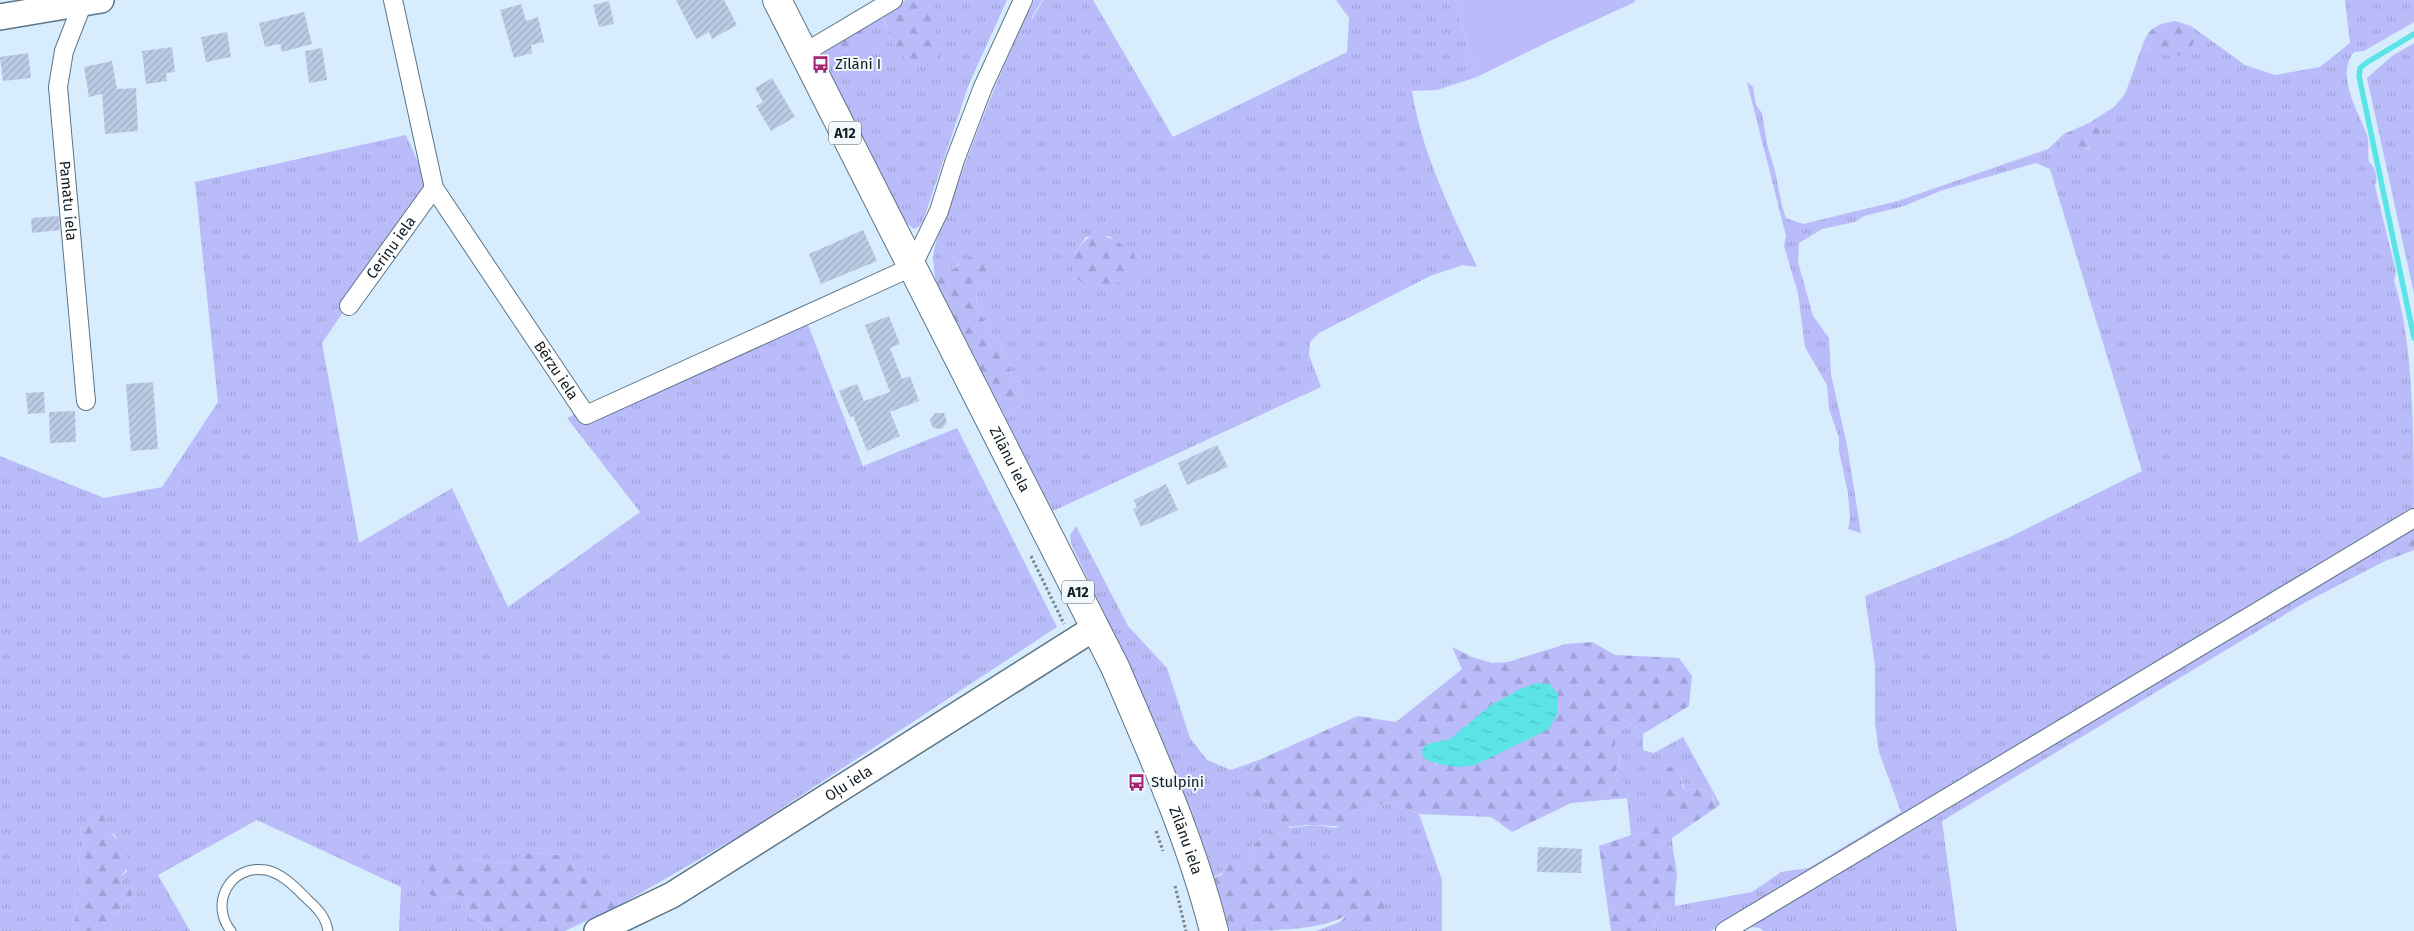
<svg xmlns="http://www.w3.org/2000/svg" width="2414" height="931" font-family="'Fira Sans',sans-serif">
<style>
.grass{fill:url(#grass-tufts);fill-rule:evenodd}
.forest{fill:url(#forest-firs);fill-rule:evenodd}
.garden{fill:#babcfa}
.water{fill:url(#water-ripples)}
.lines{fill:none;stroke-linecap:round;stroke-linejoin:round}
.stream{stroke:#5ae4e6;stroke-width:5.5}
.building{fill:url(#building-hatch)}
.lane-casing{stroke:#5c7587;stroke-width:11}
.street-casing{stroke:#5c7587;stroke-width:20}
.secondary-casing{stroke:#5c7587;stroke-width:28}
.highway-casing{stroke:#5c7587;stroke-width:30}
.path{stroke:#758591;stroke-width:3;stroke-dasharray:2.5 2.5;stroke-linecap:butt}
.lane{stroke:#fff;stroke-width:9}
.street{stroke:#fff;stroke-width:18}
.secondary{stroke:#fff;stroke-width:25}
.highway{stroke:#fff;stroke-width:28}
.labels{text-anchor:middle;stroke-width:4;stroke-linejoin:round;paint-order:stroke}
.shield{fill:#f2f8fc;stroke:#545e64;stroke-width:1}
.shield-label{font-size:14px;font-weight:bold;fill:#111c23}
.poi-label{font-size:15px;fill:#111c23;stroke:#f2f8fc;text-anchor:start}
.street-label{font-size:15px;fill:#111c23;stroke:#f2f8fc}
</style>
<defs>
<pattern id="grass-tufts" width="24" height="20" patternUnits="userSpaceOnUse" patternTransform="scale(1.25)"><rect width="24" height="20" fill="#babcfa"/><path d="M3 7l-1-3M5 7V3M7 7l1-3M15 17l-1-3M17 17v-4M19 17l1-3" fill="none" stroke="#9fa1d6"/></pattern>
<pattern id="forest-firs" width="22" height="20" patternUnits="userSpaceOnUse" patternTransform="scale(1.25)"><rect width="22" height="20" fill="#babcfa"/><path d="M5 1l3.5 6h-7zM16 11l3.5 6h-7z" fill="#9fa1d6"/></pattern>
<pattern id="water-ripples" width="26" height="14" patternUnits="userSpaceOnUse" patternTransform="scale(1.25)"><rect width="26" height="14" fill="#5ae4e6"/><path d="M2 4q2-2 4 0t4 0M15 11q2-2 4 0t4 0" fill="none" stroke="#4dc3c5"/></pattern>
<pattern id="building-hatch" width="6" height="6" patternUnits="userSpaceOnUse" patternTransform="scale(1.25)"><rect width="6" height="6" fill="#bbcbe5"/><path d="M-1 1l2-2M0 6l6-6M5 7l2-2" fill="none" stroke="#a0aec4"/></pattern>
</defs>
<rect width="100%" height="100%" fill="#d7edfd"/>
<g class="grass">
<path d="M906,0H1007L969,84L923,221L919,227L914,229L904,221L819,57L821,51L886,12L883,17L891,39L938,34L932,33L916,2L904,1Z"/>
<path d="M1043,0H1093L1173,137L1347,52L1349,18L1336,0H1455L1477,77L1437,90L1412,91C1422,154 1451,211 1477,267L1463,265L1430,276L1319,333L1310,342L1309,355L1321,387L1053,511L1003,414C1026,410 1030,389 1011,376C1008,348 987,331 977,306C976,301 977,295 977,290L988,284L959,263L954,270L933,259C934,240 943,227 949,209C973,140 999,74 1030,8L1032,19ZM1109,236L1116,242L1133,251L1073,266L1076,252L1086,237Z"/>
<path d="M2345,0H2414V22L2364,51L2354,52C2335,76 2359,112 2367,135C2370,145 2367,153 2369,162C2376,168 2378,178 2375,186L2396,272L2394,281C2414,341 2414,444 2414,512L1711,931H1652L1659,911L1675,898V906L1752,892L1781,872L1809,868L1901,812L1879,752L1875,723V666L1865,596L2008,538L2142,471L2050,169L2036,163L1943,190L1904,206L1864,216L1855,222L1822,229L1799,243L1798,262L1813,316L1829,338L1831,375L1847,445L1861,533L1848,529L1850,519L1848,493L1839,451V438L1829,409L1827,385L1805,347L1798,293L1784,246L1786,236L1747,82L1753,87L1756,105L1762,113L1767,144L1775,171L1782,206L1786,218L1803,224L1898,201L2048,149L2064,134L2060,142L2089,149L2100,128L2089,123L2114,107L2125,94L2143,44L2150,49L2196,36L2191,26L2245,65L2275,75L2320,67L2350,43Z"/>
<path d="M2414,43V294L2367,78L2392,56Z"/>
<path d="M406,135L429,187L322,343L359,543L452,488L508,607L640,512L567,418L801,307L863,466L957,428L1057,627L741,835L620,905L617,893L561,855L527,853L506,864L471,859L441,900L459,895L467,904L470,918L488,925L493,931H399L401,887L257,820L158,875L190,931H110L112,922L121,909L122,903L126,900L130,901L133,890C124,888 122,886 121,877L127,871L115,835L109,832L105,820L96,817L89,824L81,827L80,832L83,844L79,857L83,886L79,892L73,931H0V456L104,498L162,487L218,402L195,182Z"/>
<path d="M1076,526L1128,626L1167,668L1190,738L1207,760L1231,770L1259,760L1245,775L1260,796L1290,828L1314,825L1336,828L1356,811H1362L1387,802L1419,814L1442,880V931H1316L1340,922L1368,888L1347,878L1329,866L1320,867L1290,845L1281,835L1269,832L1253,845L1248,861L1212,878L1166,748L1138,684L1072,546L1070,535Z"/>
<path d="M2404,532L2392,542L2385,561L2304,603L1942,821L1957,931H1763L1760,928L1750,927L1745,931H1737Z"/>
<path d="M1631,724L1643,734V750L1654,753L1683,737L1720,804L1717,807L1713,797L1708,796L1706,791L1698,788L1687,790L1684,788L1680,772L1684,822L1692,824L1672,838L1673,849L1647,832L1631,835L1627,798L1630,792L1615,777L1620,758L1615,749L1616,732Z"/>
</g>
<g class="forest">
<path d="M1034,0H1042L1032,17L1029,13Z"/>
<path d="M904,1C918,2 939,0 939,18C939,25 937,28 933,32L943,37C945,47 943,53 935,61C918,76 898,55 891,39C888,32 887,24 883,17L886,12Z"/>
<path d="M2175,21L2191,26L2196,36L2188,55C2172,57 2156,53 2143,44C2149,27 2158,24 2175,21Z"/>
<path d="M866,23L868,37L864,50C852,57 843,52 834,43Z"/>
<path d="M2089,123L2100,128L2103,136L2099,145C2087,150 2076,148 2064,152L2058,146L2064,134Z"/>
<path d="M1096,234C1110,236 1120,244 1134,251L1136,269L1132,278L1111,285L1090,287C1086,285 1082,283 1079,280C1064,264 1080,240 1096,234Z"/>
<path d="M980,255L989,259L992,271L988,284L977,290C977,295 976,302 977,306C987,331 1008,348 1011,376C1030,389 1026,410 1003,414L941,295L935,277L933,259L948,264L954,270C961,261 968,257 980,255Z"/>
<path d="M2414,527V550L2385,561L2392,542Z"/>
<path d="M1592,642L1615,655L1679,658L1692,676L1689,706L1643,734L1631,724L1616,732L1615,749L1620,758L1615,776L1627,784L1630,793L1627,798L1571,803L1512,832L1491,817L1419,814L1387,802L1362,811H1356C1343,832 1335,825 1315,825C1292,824 1297,832 1273,820C1270,805 1266,797 1251,795L1245,775L1259,760L1358,716L1396,722L1462,669L1452,647L1472,657L1492,663L1508,662L1566,644ZM1467,727L1437,765L1428,744L1450,739Z"/>
<path d="M1671,766L1680,772L1683,788L1687,790L1698,788L1706,791L1708,796L1712,797L1717,807L1692,824L1684,822L1662,806L1659,790L1661,775Z"/>
<path d="M102,815L105,820L114,823V829L110,832C116,837 117,843 124,847L129,865L121,877C122,886 124,888 133,890L130,901L126,900L122,903L121,909L112,922L110,931H73L79,892L83,886L79,857L83,844L80,832L81,827C88,823 94,817 102,815Z"/>
<path d="M1658,816L1666,819L1665,833L1659,840L1673,849L1677,873L1675,898L1659,911L1652,931H1611L1599,846L1631,835L1647,832L1648,821Z"/>
<path d="M1269,832L1281,835L1290,845L1298,840L1306,841L1320,866H1329L1347,878L1362,875L1368,888L1382,893L1385,908L1377,921L1358,926L1346,915C1324,931 1262,931 1230,931L1212,879L1223,874L1221,867L1228,860L1248,861L1253,845Z"/>
<path d="M527,853L561,855L575,861L617,893L620,905L565,931H493L488,925L470,918L467,904L459,895L441,900L429,894L425,878L430,859H471L506,864Z"/>
</g>
<path class="garden" d="M1455,0H1634L1635,2L1552,40L1477,77Z"/>
<path class="water" d="M1537,683L1550,684L1558,695L1557,714L1549,729L1475,765C1457,769 1440,766 1423,758L1422,750L1427,744L1450,739L1491,705L1520,689Z"/>
<g class="lines">
<path class="stream" d="M2414,34L2366,63L2360,68L2359,76L2414,338"/>
</g>
<g class="building">
<path d="M676,0H724L737,25L712,39L709,32L696,39Z"/>
<path d="M609,1L614,24L599,27L593,5Z"/>
<path d="M521,4L526,21L538,17L544,42L531,45L532,53L514,58L500,10Z"/>
<path d="M304,12L312,44L282,52L280,44L265,47L259,23Z"/>
<path d="M227,32L231,57L206,62L201,37Z"/>
<path d="M172,47L175,72L166,73L167,81L146,84L142,51Z"/>
<path d="M322,48L327,80L309,83L305,51Z"/>
<path d="M28,53L31,78L3,81L0,57Z"/>
<path d="M112,61L117,89L136,88L138,131L105,134L102,94L89,97L84,67Z"/>
<path d="M772,78L795,117L771,131L756,106L763,102L755,88Z"/>
<path d="M59,216L60,230L32,233L31,218Z"/>
<path d="M863,230L877,261L821,284L809,254Z"/>
<path d="M889,316L900,344L890,348L902,379L910,376L919,401L890,412L900,436L867,451L853,416L850,417L839,391L857,384L864,401L890,392L865,325Z"/>
<path d="M153,382L158,449L131,451L126,384Z"/>
<path d="M44,392L45,413L28,414L26,393Z"/>
<path d="M75,411L76,442L50,443L49,412Z"/>
<path d="M935,413H944L947,422L942,429L933,428L930,420Z"/>
<path d="M1217,445L1228,467L1187,485L1178,463Z"/>
<path d="M1166,484L1178,510L1141,527L1133,509L1137,508L1134,500Z"/>
<path d="M1538,847L1582,849L1581,873L1537,872Z"/>
</g>
<g class="lines">
<defs>
<path id="lane" d="M231,931C209,904 230,864 266,870C282,873 296,888 307,899C317,908 326,917 328,931"/>
<g id="street">
<path id="s1" d="M393,0L434,188L586,415L912,267L939,211L955,160L983,87L1023,0"/>
<path id="s2" d="M82,5L64,51L58,87L86,401"/>
<path d="M804,53L893,0"/>
<path id="s3" d="M349,306L434,188"/>
<path d="M1725,931L2414,518"/>
</g>
<g id="secondary">
<path d="M0,17L101,0"/>
<path id="s4" d="M597,931L672,895L1096,627"/>
</g>
<g id="highway">
<path id="s5" d="M777,0L1115,667C1152,753 1191,840 1214,931"/>
</g>
</defs>
<use href="#lane" class="lane-casing"/>
<use href="#street" class="street-casing"/>
<use href="#secondary" class="secondary-casing"/>
<use href="#highway" class="highway-casing"/>
<g class="path">
<path d="M1031,556L1064,624"/>
<path d="M1156,831L1163,851"/>
<path d="M1175,886L1186,931"/>
</g>
<use href="#lane" class="lane"/>
<use href="#street" class="street"/>
<use href="#secondary" class="secondary"/>
<use href="#highway" class="highway"/>
</g>
<defs>
<symbol id="bus-bare" viewBox="-9 -9 18 18"><path d="M-5-6H5V4H4V6H2V4H-2V6H-4V4H-5ZM-3.5-4V0h7V-4ZM-3.5 1.2v1.5H-2V1.2ZM2 1.2v1.5H3.5V1.2Z" fill="#a52474" stroke="#f2f8fc" stroke-width="2.5" paint-order="stroke"/></symbol>
</defs>
<g fill-rule="evenodd">
<use href="#bus-bare" x="808" y="52" width="25" height="25"/>
<use href="#bus-bare" x="1124" y="770" width="25" height="25"/>
</g>
<g class="labels">
<g class="shield">
<rect x="829" y="121.5" width="32" height="23" rx="4"/>
<rect x="1062" y="580.5" width="32" height="23" rx="4"/>
</g>
<g class="shield-label">
<text x="845" y="138">A12</text>
<text x="1078" y="597">A12</text>
</g>
<g class="poi-label">
<text x="835" y="69">Zīlāni I</text>
<text x="1151" y="787">Stulpiņi</text>
</g>
<g class="street-label">
<text dy="5" stroke="none"><textPath href="#s2" startOffset="200">Pamatu iela</textPath></text>
<text dy="5" stroke="none"><textPath href="#s3" startOffset="72">Ceriņu iela</textPath></text>
<text dy="5" stroke="none"><textPath href="#s1" startOffset="412">Bērzu iela</textPath></text>
<text dy="5" stroke="none"><textPath href="#s5" startOffset="515">Zīlānu iela</textPath></text>
<text dy="5" stroke="none"><textPath href="#s4" startOffset="292">Oļu iela</textPath></text>
<text dy="5" stroke="none"><textPath href="#s5" startOffset="935">Zīlānu iela</textPath></text>
</g>
</g>
</svg>
